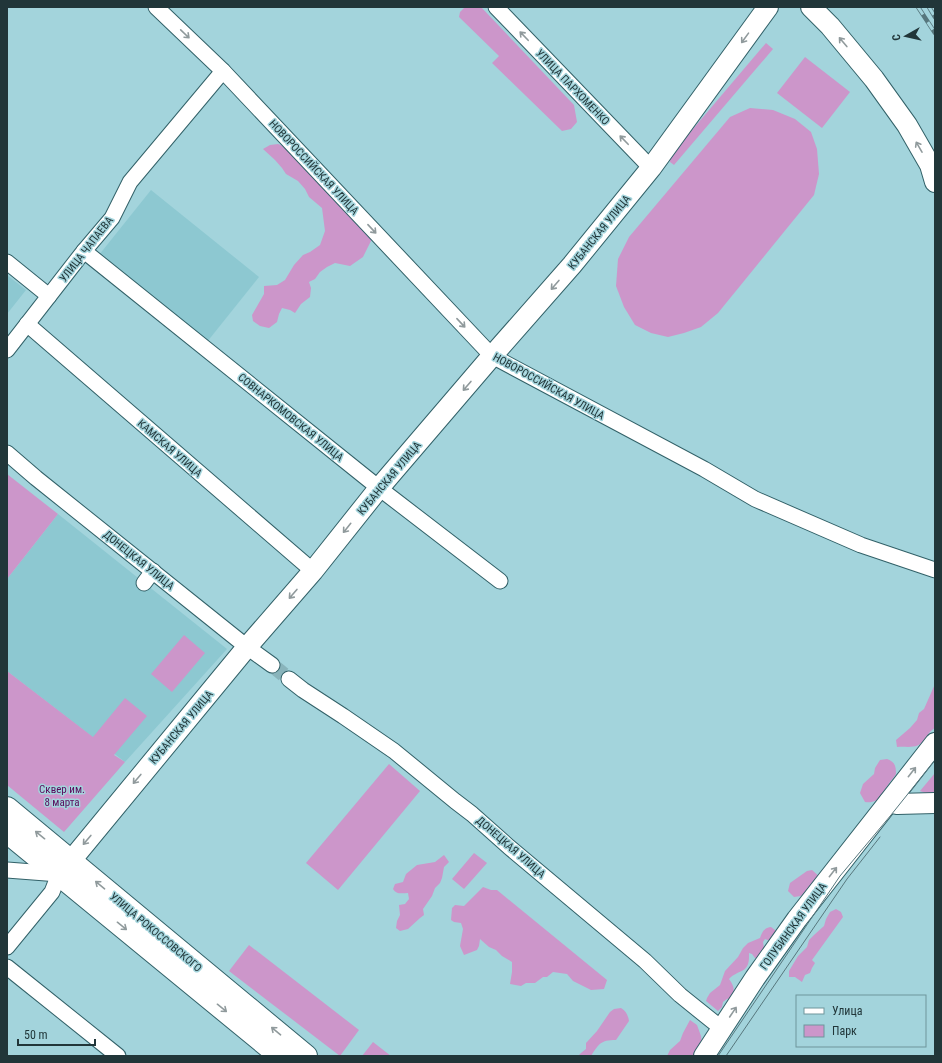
<svg xmlns="http://www.w3.org/2000/svg" width="942" height="1063" font-family="'Roboto Condensed',sans-serif">
<style>
.built{fill:#8dc8d1}
.green{fill:#cc96ca}
.lines{fill:none;stroke-linecap:round;stroke-linejoin:round}
.minor-tunnel{stroke:#89b4bb;stroke-width:15;stroke-dasharray:15 8;stroke-linecap:butt}
.minor-casing{stroke:#326168;stroke-width:17}
.major-casing{stroke:#326168;stroke-width:22}
.highway-casing{stroke:#326168;stroke-width:24}
.minor{stroke:#fff;stroke-width:15}
.major{stroke:#fff;stroke-width:20}
.highway{stroke:#fff;stroke-width:22}
.tram{stroke:#57777d;stroke-width:1}
.rail-casing{stroke:#57777d;stroke-width:4.5}
.rail{stroke:#a3d4dc;stroke-width:3;stroke-dasharray:9;stroke-linecap:butt}
.oneway{stroke:#909a9c}
.labels{text-anchor:middle;stroke-width:3;stroke-linejoin:round;paint-order:stroke}
.street-label{font-size:11px;fill:#213639;stroke:#a3d4dc}
.park-label{font-size:11px;fill:#5a0a5b;stroke:#a3d4dc}
</style>
<rect width="100%" height="100%" fill="#a3d4dc"/>
<g class="built">
<path d="M151,190L259,277L207,342L99,255Z"/>
<path d="M7,275L26,290L7,314Z"/>
<path d="M58,514L227,649L125,762L7,671V579Z"/>
</g>
<g class="green">
<path d="M465,7H481L574,105L577,122L571,129L562,131L492,63L499,56L459,17L460,12Z"/>
<path d="M766,43L773,49L674,165L670,162V156Z"/>
<path d="M805,57L850,92L822,128L777,93Z"/>
<path d="M750,108L773,110L795,119L811,132L817,149L819,174L814,195L718,313L701,327L684,333L668,337L651,333L635,325L624,307L616,286L618,259L629,237L730,117Z"/>
<path d="M278,144L290,149L373,237L363,257L350,266L335,263L327,267L320,272L315,279L309,282L311,288L310,297L301,304L295,313L290,310L282,308L279,314L277,322L269,328L260,326L253,321L252,315L264,294V286L277,285L285,280L294,265L303,255L310,252L320,245L325,231L322,208L309,197L305,189L298,181L286,174L282,168L275,160L263,149L270,145Z"/>
<path d="M7,474L58,514L7,579Z"/>
<path d="M184,635L205,653L172,692L151,674Z"/>
<path d="M7,671L93,737L125,698L147,716L114,755L125,762L64,832L7,785Z"/>
<path d="M935,684V728C930,731 929,733 926,738C918,750 909,746 897,747L896,740L910,728L917,720L919,713L924,709Z"/>
<path d="M887,759C895,762 896,766 896,774C894,778 890,781 888,785C881,794 880,804 865,802L860,793L863,784L874,774L875,768L880,760Z"/>
<path d="M389,764L420,791L338,890L306,863Z"/>
<path d="M935,773V795H931L920,791Z"/>
<path d="M474,853L487,863L464,889L452,879Z"/>
<path d="M444,855L449,862L444,867L442,878L440,883L435,888L432,896L423,909L424,915L420,918L408,929L400,931L396,928L397,921L400,915L399,905L405,904L409,899L408,893C402,893 397,895 393,889L395,884L403,882L406,874L417,865L435,862Z"/>
<path d="M812,870L822,879L801,896L794,897L788,891L790,883L807,871Z"/>
<path d="M483,887L491,890H497L607,980L604,989L591,990L573,981L567,974L553,972L547,977H543L535,983H526L521,986L510,984L512,972V962L502,956L496,950L489,947L480,939L479,946L477,950L464,955L460,946L463,929L461,923L454,922L451,920L452,908L455,905L464,906Z"/>
<path d="M836,909L841,912L843,917L812,960L815,963L812,968L810,973L805,975L802,982L795,977H789V971L798,956L807,947L809,940L814,935L824,926L826,919L830,912Z"/>
<path d="M771,927L775,930L776,934L770,941L765,939L763,942L764,948L760,958H755L752,954L749,953C750,975 739,968 729,979C734,986 735,989 732,998L727,999L723,1002L722,1007L718,1011L706,1001L707,998L710,993L720,985L725,971L738,957L743,948L748,943L760,938C762,932 764,928 771,927Z"/>
<path d="M249,945L359,1030L340,1056L229,971Z"/>
<path d="M621,1008C626,1011 628,1015 629,1021L616,1040C600,1040 599,1044 591,1056H578L581,1053L586,1049V1043L597,1031L610,1012L614,1009Z"/>
<path d="M690,1020L697,1025L701,1036L702,1044L695,1056H667L670,1050L680,1041L683,1033Z"/>
<path d="M373,1042L391,1056H362Z"/>
</g>
<g class="lines">
<path class="minor-tunnel" d="M272,665L289,679"/>
<defs>
<g id="minor">
<path d="M156,7L223,71L492,356L704,469L755,499L861,545L935,570"/>
<path d="M496,7L651,168"/>
<path d="M84,251L379,488L500,581"/>
<path d="M7,262L49,296"/>
<path d="M27,324L313,571"/>
<path d="M7,350L84,251L112,218L130,182L223,71"/>
<path d="M7,453L36,478L247,647L272,665"/>
<path d="M144,583L153,571"/>
<path d="M289,679L303,690L343,716L394,751L455,801L472,814L509,847L645,961L680,995L721,1028"/>
<path d="M7,870L59,874L52,892L7,947"/>
<path d="M7,967L118,1056"/>
</g>
<g id="major">
<path d="M811,7L830,26L874,79L907,125L930,165L935,182"/>
<path d="M889,802L892,803L897,804L935,803"/>
<path d="M60,874L247,647L313,571L379,488L492,356L572,265L651,168L768,7"/>
<path d="M704,1056L755,978L797,919L935,743"/>
</g>
<g id="highway">
<path d="M7,808L306,1056"/>
<path d="M7,832L280,1056"/>
</g>
</defs>
<use href="#minor" class="minor-casing"/>
<use href="#major" class="major-casing"/>
<use href="#highway" class="highway-casing"/>
<use href="#minor" class="minor"/>
<use href="#major" class="major"/>
<use href="#highway" class="highway"/>
<g class="tram">
<path d="M718,1056L840,876L891,815L935,760"/>
<path d="M726,1056L847,879L880,837"/>
</g>
<defs>
<g id="rail">
<path d="M918,7L935,33"/>
<path d="M929,7L935,17"/>
</g>
</defs>
<use href="#rail" class="rail-casing"/>
<use href="#rail" class="rail"/>
</g>
<defs><path id="oneway-shaft" d="M-6 0H5M1.5-3L5.5 0L1.5 3" fill="none" stroke-width="1.6" stroke-linecap="round" stroke-linejoin="round"/></defs>
<g class="oneway">
<use href="#oneway-shaft" transform="translate(185 34) rotate(44)"/>
<use href="#oneway-shaft" transform="translate(524 36) rotate(-134)"/>
<use href="#oneway-shaft" transform="translate(745 38) rotate(126)"/>
<use href="#oneway-shaft" transform="translate(843 42) rotate(-130)"/>
<use href="#oneway-shaft" transform="translate(624 140) rotate(-134)"/>
<use href="#oneway-shaft" transform="translate(919 147) rotate(-120)"/>
<use href="#oneway-shaft" transform="translate(372 229) rotate(47)"/>
<use href="#oneway-shaft" transform="translate(555 285) rotate(131)"/>
<use href="#oneway-shaft" transform="translate(461 323) rotate(47)"/>
<use href="#oneway-shaft" transform="translate(467 386) rotate(131)"/>
<use href="#oneway-shaft" transform="translate(347 528) rotate(129)"/>
<use href="#oneway-shaft" transform="translate(293 594) rotate(131)"/>
<use href="#oneway-shaft" transform="translate(912 772) rotate(-52)"/>
<use href="#oneway-shaft" transform="translate(137 779) rotate(130)"/>
<use href="#oneway-shaft" transform="translate(40 835) rotate(-141)"/>
<use href="#oneway-shaft" transform="translate(87 840) rotate(130)"/>
<use href="#oneway-shaft" transform="translate(833 872) rotate(-52)"/>
<use href="#oneway-shaft" transform="translate(100 885) rotate(-140)"/>
<use href="#oneway-shaft" transform="translate(122 926) rotate(39)"/>
<use href="#oneway-shaft" transform="translate(222 1008) rotate(39)"/>
<use href="#oneway-shaft" transform="translate(733 1012) rotate(-56)"/>
<use href="#oneway-shaft" transform="translate(276 1031) rotate(-140)"/>
</g>
<g class="labels">
<g class="street-label">
<text transform="translate(573 87) rotate(46)" y="4">УЛИЦА ПАРХОМЕНКО</text>
<text transform="translate(314 167) rotate(47)" y="4">НОВОРОССИЙСКАЯ УЛИЦА</text>
<text transform="translate(599 232) rotate(-51)" y="4">КУБАНСКАЯ УЛИЦА</text>
<text transform="translate(86 249) rotate(-52)" y="4">УЛИЦА ЧАПАЕВА</text>
<text transform="translate(549 386) rotate(29)" y="4">НОВОРОССИЙСКАЯ УЛИЦА</text>
<text transform="translate(291 417) rotate(39)" y="4">СОВНАРКОМОВСКАЯ УЛИЦА</text>
<text transform="translate(170 448) rotate(41)" y="4">КАМСКАЯ УЛИЦА</text>
<text transform="translate(389 478) rotate(-50)" y="4">КУБАНСКАЯ УЛИЦА</text>
<text transform="translate(139 560) rotate(39)" y="4">ДОНЕЦКАЯ УЛИЦА</text>
<text transform="translate(181 727) rotate(-50)" y="4">КУБАНСКАЯ УЛИЦА</text>
<text transform="translate(511 847) rotate(41)" y="4">ДОНЕЦКАЯ УЛИЦА</text>
<text transform="translate(793 926) rotate(-54)" y="4">ГОЛУБИНСКАЯ УЛИЦА</text>
<text transform="translate(156 932) rotate(40)" y="4">УЛИЦА РОКОССОВСКОГО</text>
</g>
<g class="park-label">
<text x="62" y="793">Сквер им.<tspan x="62" dy="13">8 марта</tspan></text>
</g>
</g>
<rect width="942" height="1063" fill="none" stroke="#213639" stroke-width="16"/>
<rect x="796" y="995" width="130" height="52" fill="#a3d4dc" stroke="#6f959b"/>
<rect x="804" y="1008" width="20" height="6" fill="#ffffff" stroke="#6f959b"/>
<text x="832" y="1015" font-size="12" fill="#213639">Улица</text>
<rect x="804" y="1025" width="20" height="12" fill="#cc96ca" stroke="#6f959b"/>
<text x="832" y="1035" font-size="12" fill="#213639">Парк</text>
<g transform="translate(906 36) rotate(262)" stroke="#a3d4dc" stroke-width="3" paint-order="stroke">
<path d="M0-3L7 15L0 10L-7 15Z" fill="#213639"/>
<text y="-6" font-size="11" font-weight="bold" text-anchor="middle" fill="#213639">С</text>
</g>
<path d="M18 1039v6h77v-6" fill="none" stroke="#213639" stroke-width="2"/>
<text x="24" y="1039" font-size="12" fill="#213639" stroke="#a3d4dc" stroke-width="3" paint-order="stroke">50 m</text>
</svg>
